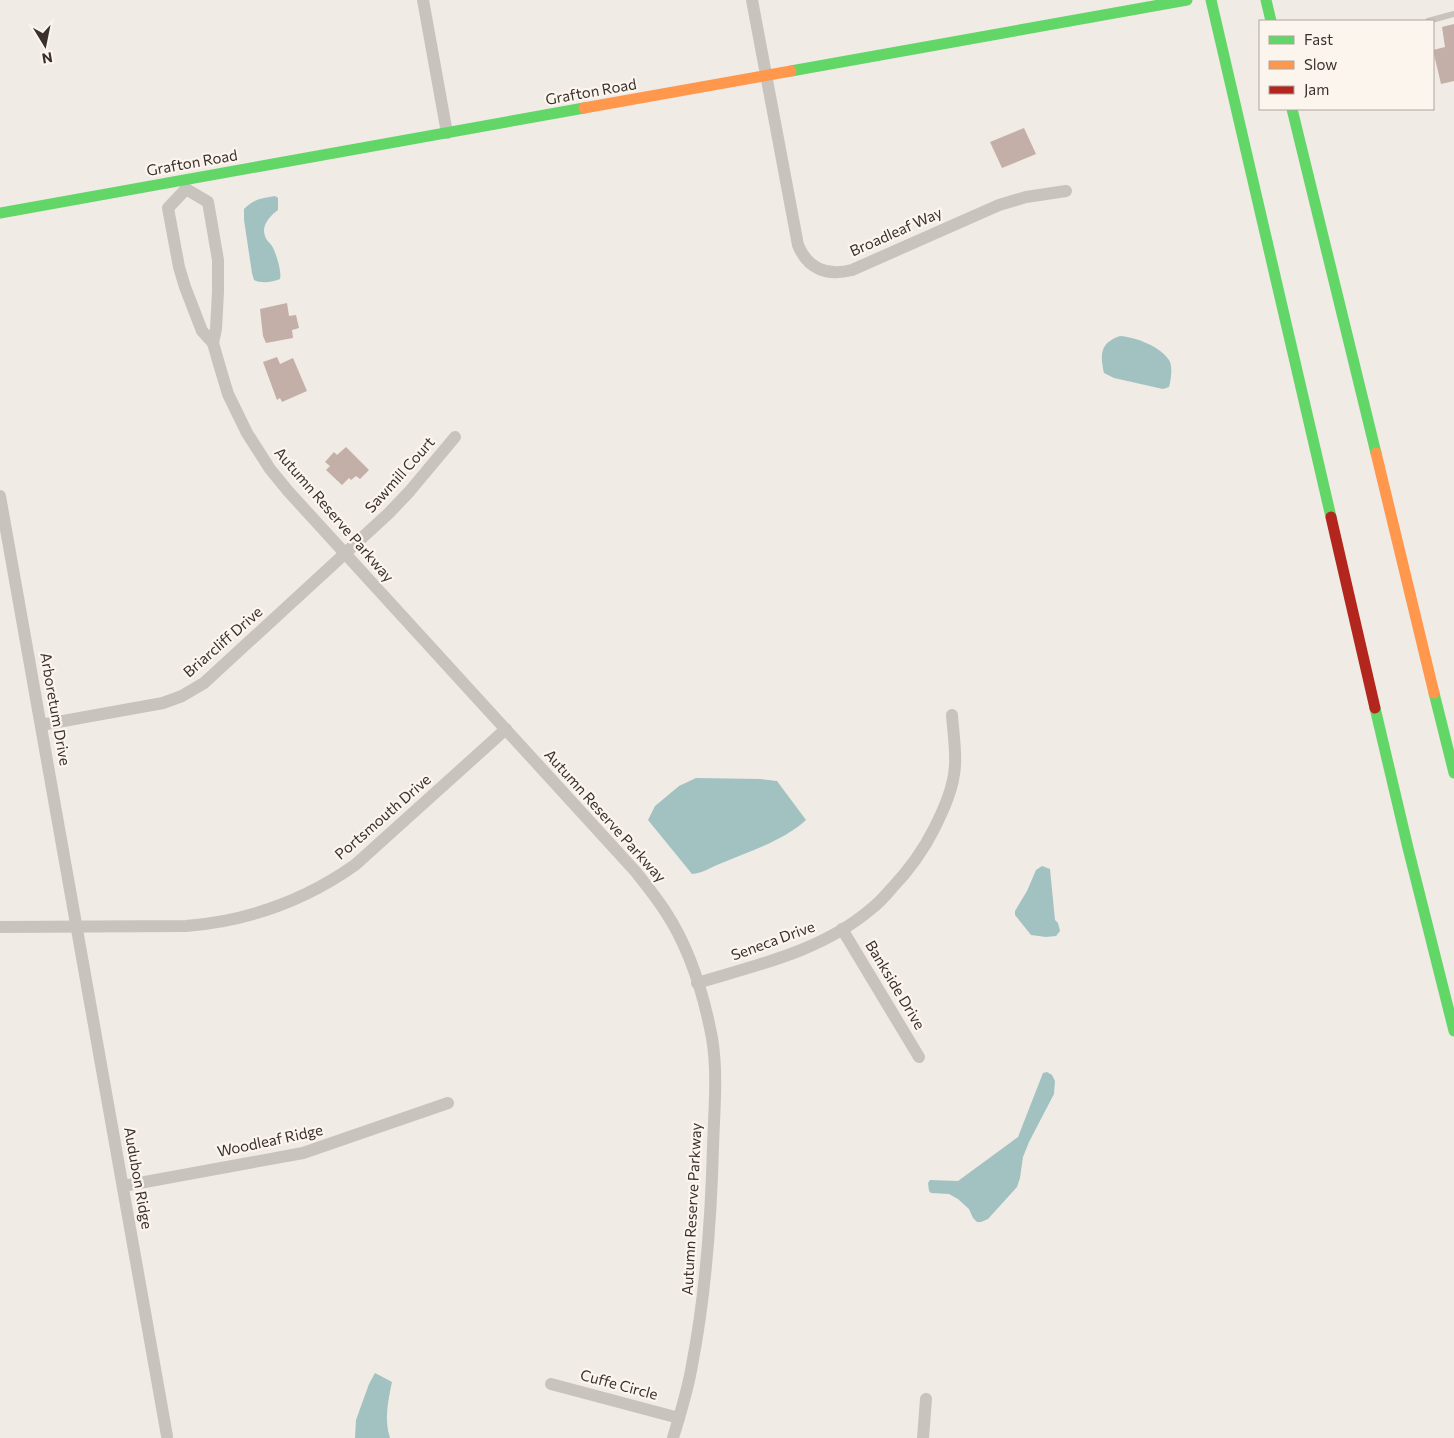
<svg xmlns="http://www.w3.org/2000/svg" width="1454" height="1438" font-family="Commissioner,sans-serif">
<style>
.water{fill:#a1c2c1}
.building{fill:#c3afa7}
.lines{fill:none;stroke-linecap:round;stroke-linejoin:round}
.lane{stroke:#c9c3be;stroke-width:6}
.street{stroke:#c9c3be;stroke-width:12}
.fast{stroke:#63d668;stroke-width:11}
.slow{stroke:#ff974d;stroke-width:11}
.jam{stroke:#b3261e;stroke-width:11}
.labels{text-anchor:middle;stroke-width:4.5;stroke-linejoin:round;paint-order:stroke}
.street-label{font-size:15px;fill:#3b302b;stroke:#fbf5ee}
</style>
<rect width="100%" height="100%" fill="#f0ebe5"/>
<g class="water">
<path d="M275,196L278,198V210C270,216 261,225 265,236C266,240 269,242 272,246C276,253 282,272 280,279C273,282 261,284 254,280L252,273L244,220V209C253,199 263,198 275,196Z"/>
<path d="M1120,336C1135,337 1160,346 1169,360C1173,366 1171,380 1169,387L1163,389L1114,378L1104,373C1100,354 1100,343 1120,336Z"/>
<path d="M696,778L761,779L777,781L806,820C783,841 750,851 722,863C711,867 703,873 692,874L648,820L655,806L679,786Z"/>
<path d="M1042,866L1050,869L1055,920L1058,923L1060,931L1056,936L1046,937L1031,935L1015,915V911L1027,891L1036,870Z"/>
<path d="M1047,1072L1052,1075L1055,1081L1054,1094L1029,1142L1023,1157L1020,1178L1017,1187L988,1219L981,1222H977L973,1218L969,1209L958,1199L949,1194L931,1193L929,1191L928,1183L930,1180L958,1181L1018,1137L1043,1073Z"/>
<path d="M375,1373L392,1382C388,1401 384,1420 390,1438H355L356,1420L369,1384Z"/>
</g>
<g class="building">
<path d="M1454,24V81L1441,84L1433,50L1445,47L1442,27Z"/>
<path d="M1024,128L1036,154L1002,168L990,142Z"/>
<path d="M287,303L289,316L296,315L299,328L292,330L293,338L266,343L263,336L260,309Z"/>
<path d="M277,357L280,364L293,358L307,391L282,402L280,398L277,400L263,362Z"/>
<path d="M346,447L369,470L360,479L356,476L351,480L349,478L342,485L326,470L330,466L325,462L334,452L337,455Z"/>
</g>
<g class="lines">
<path class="lane" d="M1428,21L1454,14"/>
<g class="street">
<path d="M423,0L447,133"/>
<path d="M752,0L798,245C808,270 828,276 852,270L999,205L1026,197L1066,191"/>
<path d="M213,343L202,331L185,287L179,267L168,208L186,189L208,202L218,260V292L216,329L213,343L219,364L228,394L247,433L270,469L288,491L636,872C646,885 656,897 665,911C689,947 704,996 712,1038C718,1073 714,1112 713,1147C711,1221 706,1293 692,1365C688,1390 680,1414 673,1438"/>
<path d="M0,496L167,1436"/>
<path d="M41,725L163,703L182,696L204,683L389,513L409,492L455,437"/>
<path d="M0,927L186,926C248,921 304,901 355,865L506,729"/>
<path d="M842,929L919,1057"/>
<path d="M697,983C757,965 822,951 871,909C879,903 886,895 892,888C909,870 923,851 934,829C944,809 954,787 955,765C956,748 953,731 952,715"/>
<path d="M123,1186L303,1153L448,1103"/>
<path d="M551,1384L679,1418"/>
<path d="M923,1438L926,1399"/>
</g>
<g class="fast">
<path d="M1211,0L1331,517"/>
<path d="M1266,0L1271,21"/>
<path d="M791,71L1187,0"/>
<path d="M1292,109L1376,453"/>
<path d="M0,213L584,108"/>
<path d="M1434,693L1454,773"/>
<path d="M1375,708L1408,848L1454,1031"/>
</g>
<g class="slow">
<path d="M584,108L791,71"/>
<path d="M1376,453L1434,693"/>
</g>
<path class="jam" d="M1331,517L1375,708"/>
</g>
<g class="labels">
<g class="street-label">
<text transform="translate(591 92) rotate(-10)" y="5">Grafton Road</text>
<text transform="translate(192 163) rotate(-10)" y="5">Grafton Road</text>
<text transform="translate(896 232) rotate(-24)" y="5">Broadleaf Way</text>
<text transform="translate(400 475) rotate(-48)" y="5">Sawmill Court</text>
<text transform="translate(334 515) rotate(49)" y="5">Autumn Reserve Parkway</text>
<text transform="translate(223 642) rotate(-41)" y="5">Briarcliff Drive</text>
<text transform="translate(55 709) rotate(80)" y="5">Arboretum Drive</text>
<text transform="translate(605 816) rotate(48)" y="5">Autumn Reserve Parkway</text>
<text transform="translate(383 817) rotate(-41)" y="5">Portsmouth Drive</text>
<text transform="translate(773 941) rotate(-20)" y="5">Seneca Drive</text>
<text transform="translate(895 985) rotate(59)" y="5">Bankside Drive</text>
<text transform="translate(270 1141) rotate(-12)" y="5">Woodleaf Ridge</text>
<text transform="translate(138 1178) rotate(80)" y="5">Audubon Ridge</text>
<text transform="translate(692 1209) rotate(-87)" y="5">Autumn Reserve Parkway</text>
<text transform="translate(619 1385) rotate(15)" y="5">Cuffe Circle</text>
</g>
</g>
<rect x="1259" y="20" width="175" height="90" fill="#fbf5ee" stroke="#aea6a0"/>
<rect x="1269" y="36" width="25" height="8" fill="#63d668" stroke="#aea6a0"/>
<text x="1304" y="45" font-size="15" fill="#3b302b">Fast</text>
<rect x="1269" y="61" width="25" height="8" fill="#ff974d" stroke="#aea6a0"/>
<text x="1304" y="70" font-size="15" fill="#3b302b">Slow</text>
<rect x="1269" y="86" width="25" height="8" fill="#b3261e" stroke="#aea6a0"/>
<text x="1304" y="95" font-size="15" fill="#3b302b">Jam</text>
<g transform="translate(45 45) rotate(170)" stroke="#fbf5ee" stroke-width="4" paint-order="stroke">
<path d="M0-4L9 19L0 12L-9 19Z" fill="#3b302b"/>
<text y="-8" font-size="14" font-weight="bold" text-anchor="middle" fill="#3b302b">N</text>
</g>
</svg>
